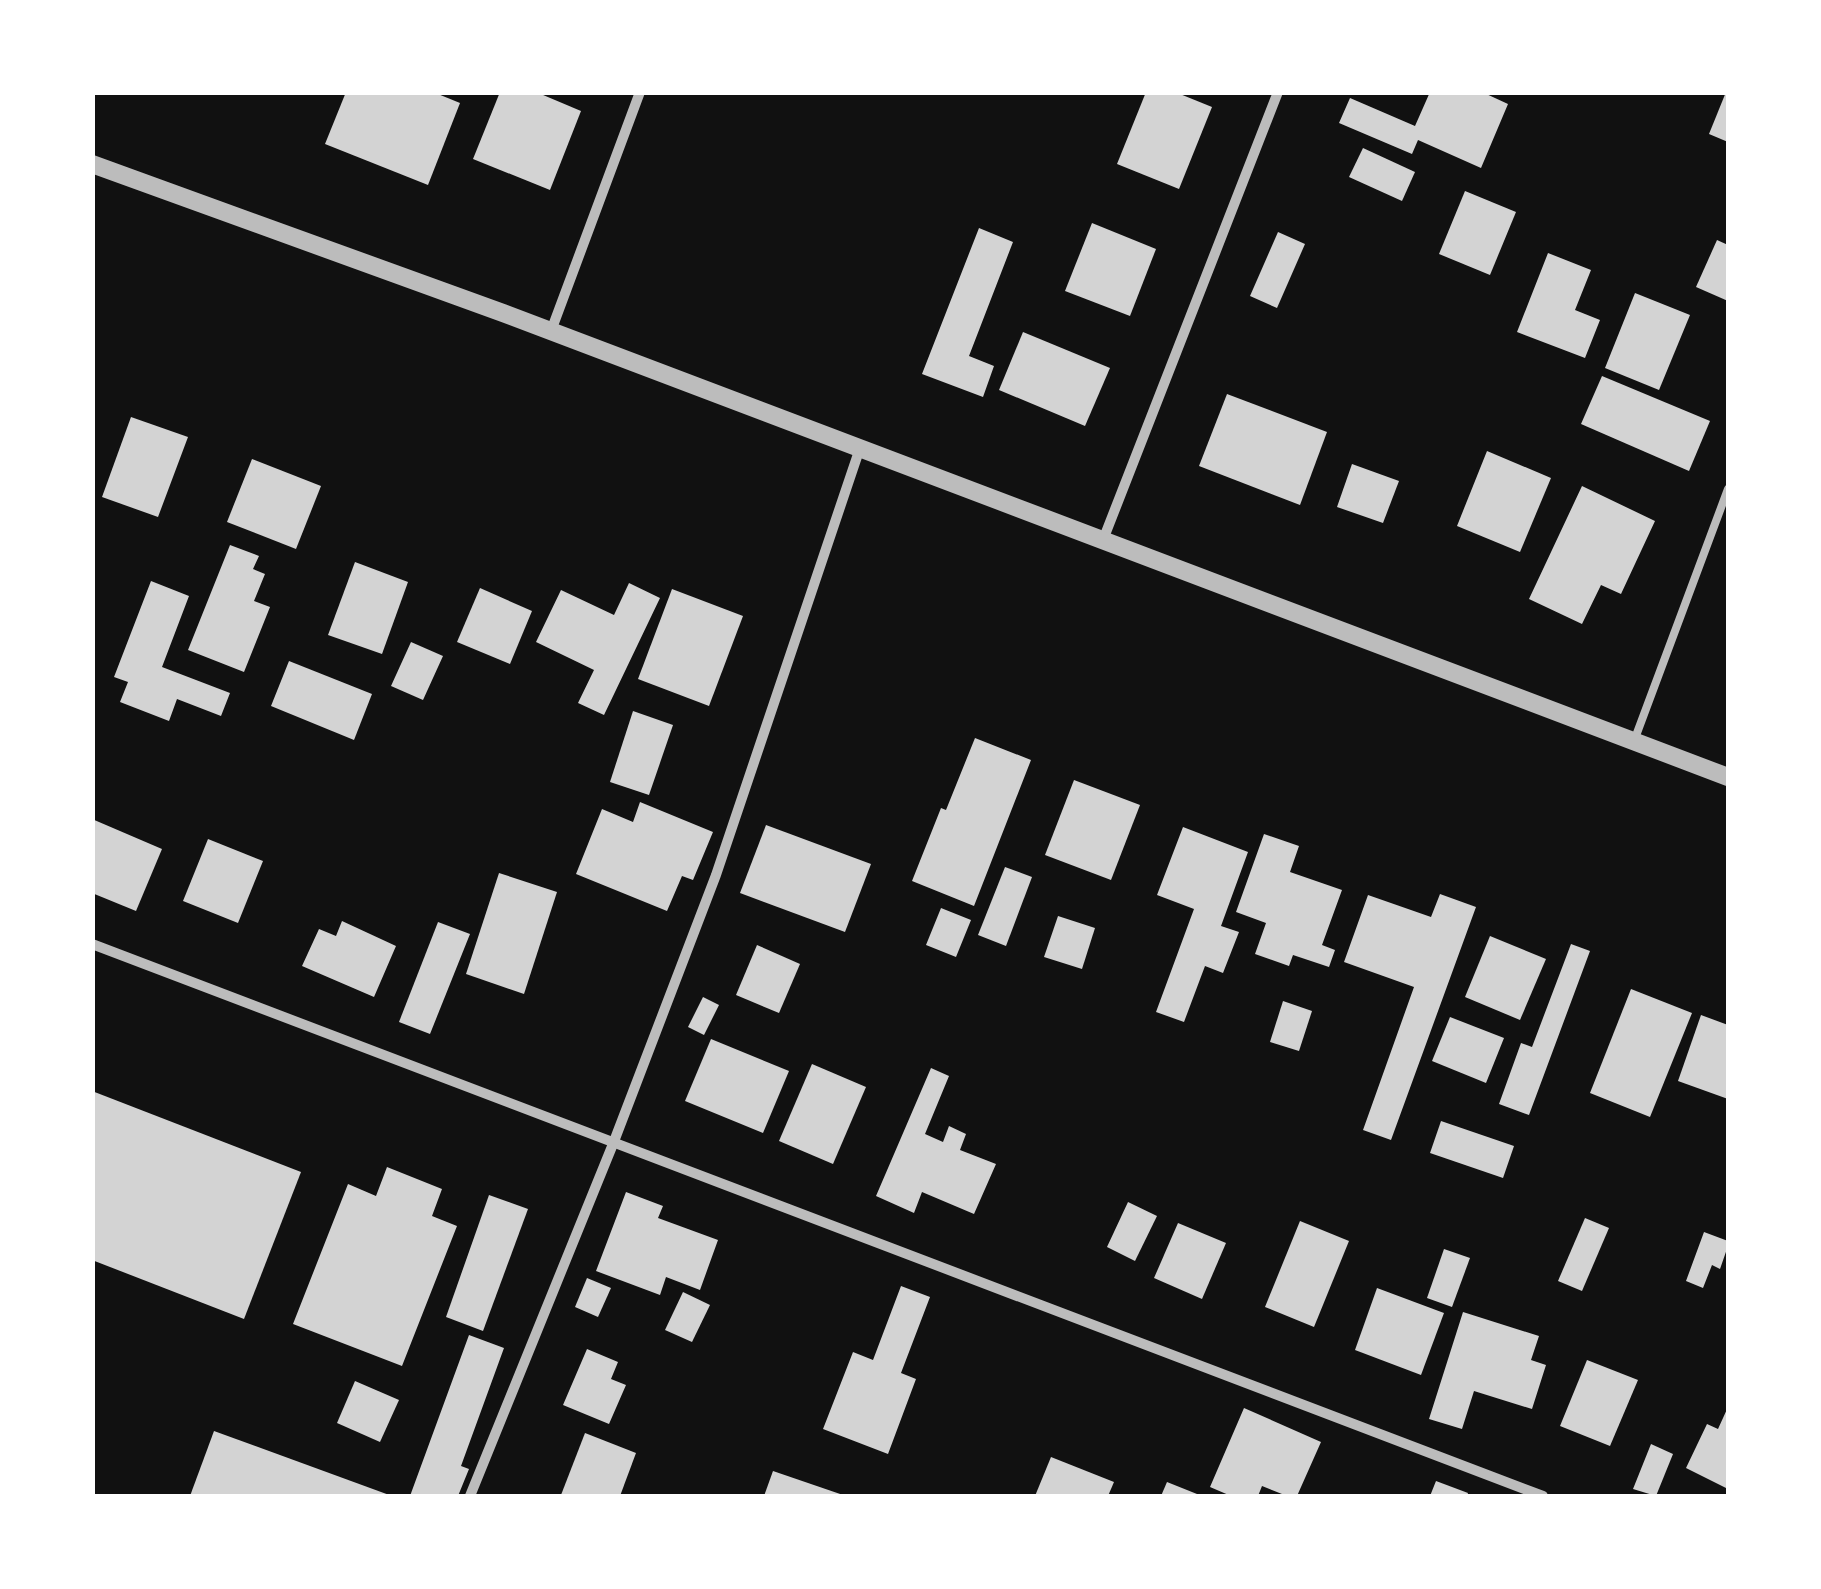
<svg xmlns="http://www.w3.org/2000/svg" width="1821" height="1589" font-family="Helvetica,sans-serif">
<style>
.building{fill:#d3d3d3}
.lines{fill:none;stroke-linecap:round;stroke-linejoin:round}
.service{stroke:#bcbcbc;stroke-width:8}
.minor{stroke:#bcbcbc;stroke-width:10}
.tertiary{stroke:#bcbcbc;stroke-width:18}
</style>
<rect width="100%" height="100%" fill="#111"/>
<g class="building">
<path d="M346,92H433L460,103L428,185L325,144Z"/>
<path d="M500,92H536L581,111L550,190L473,159Z"/>
<path d="M1146,92H1175L1212,107L1179,189L1117,164Z"/>
<path d="M1430,92H1482L1508,104L1481,168L1418,140L1412,154L1339,123L1350,98L1415,126Z"/>
<path d="M1726,92H1728V142L1709,134Z"/>
<path d="M1363,148L1415,172L1402,201L1349,177Z"/>
<path d="M1465,191L1516,212L1490,275L1439,254Z"/>
<path d="M1092,223L1156,249L1130,316L1065,291Z"/>
<path d="M979,228L1013,242L969,356L994,366L983,397L922,374Z"/>
<path d="M1278,232L1305,244L1277,308L1250,296Z"/>
<path d="M1717,240L1728,245V301L1696,287Z"/>
<path d="M1548,253L1591,270L1575,310L1600,320L1585,358L1517,332Z"/>
<path d="M1635,293L1690,315L1659,390L1605,368Z"/>
<path d="M1023,332L1110,368L1085,426L999,390Z"/>
<path d="M1602,376L1710,421L1689,471L1581,424Z"/>
<path d="M1227,394L1327,432L1300,505L1199,466Z"/>
<path d="M131,417L188,437L158,517L102,497Z"/>
<path d="M1487,451L1551,478L1520,552L1457,526Z"/>
<path d="M252,459L321,486L296,549L227,522Z"/>
<path d="M1352,464L1399,481L1383,523L1337,507Z"/>
<path d="M1582,486L1655,521L1621,594L1601,585L1582,624L1529,599Z"/>
<path d="M230,545L259,556L253,569L265,574L254,601L270,607L244,672L188,650Z"/>
<path d="M355,562L408,582L382,654L328,635Z"/>
<path d="M151,581L189,596L162,667L230,693L221,716L177,699L169,721L120,702L128,682L114,677Z"/>
<path d="M629,583L660,598L604,715L578,703L594,670L536,642L561,590L614,615Z"/>
<path d="M480,588L532,611L510,664L457,642Z"/>
<path d="M672,589L743,616L709,706L638,679Z"/>
<path d="M411,642L443,656L423,700L391,686Z"/>
<path d="M289,661L372,694L354,740L271,706Z"/>
<path d="M633,711L673,725L649,795L610,782Z"/>
<path d="M975,738L1031,760L974,906L912,881L941,808L946,810Z"/>
<path d="M1074,780L1140,805L1111,880L1045,855Z"/>
<path d="M640,802L713,832L693,880L682,876L667,911L576,874L602,809L633,822Z"/>
<path d="M92,819L162,849L136,911L92,893Z"/>
<path d="M766,825L871,864L845,932L740,893Z"/>
<path d="M1183,827L1248,852L1221,926L1239,932L1223,973L1205,966L1184,1022L1156,1012L1194,909L1157,895Z"/>
<path d="M1264,834L1299,846L1290,872L1342,890L1322,945L1335,950L1329,967L1293,955L1289,966L1255,954L1266,923L1236,912Z"/>
<path d="M208,839L263,861L238,923L183,901Z"/>
<path d="M1005,867L1032,877L1006,946L978,935Z"/>
<path d="M499,873L557,892L524,994L466,974Z"/>
<path d="M1440,894L1476,907L1391,1140L1363,1130L1414,987L1344,962L1368,895L1431,917Z"/>
<path d="M941,908L971,920L956,957L926,945Z"/>
<path d="M1058,916L1095,928L1082,969L1044,957Z"/>
<path d="M342,921L396,946L374,997L302,966L319,929L336,936Z"/>
<path d="M438,922L470,934L430,1034L399,1022Z"/>
<path d="M1490,936L1546,959L1520,1020L1465,997Z"/>
<path d="M1571,944L1590,951L1529,1115L1499,1104L1521,1043L1532,1047Z"/>
<path d="M757,945L800,964L779,1013L736,995Z"/>
<path d="M1631,989L1692,1013L1650,1117L1590,1093Z"/>
<path d="M703,997L719,1005L704,1035L688,1027Z"/>
<path d="M1283,1001L1312,1011L1299,1051L1270,1042Z"/>
<path d="M1701,1015L1728,1025V1099L1678,1081Z"/>
<path d="M1450,1017L1504,1038L1486,1083L1432,1061Z"/>
<path d="M711,1039L789,1071L763,1133L685,1101Z"/>
<path d="M812,1064L866,1087L833,1164L779,1141Z"/>
<path d="M931,1068L949,1076L925,1134L943,1142L949,1126L966,1134L960,1150L996,1164L974,1214L922,1192L914,1213L876,1196Z"/>
<path d="M92,1091L301,1172L244,1319L92,1260Z"/>
<path d="M1441,1121L1514,1146L1503,1178L1430,1153Z"/>
<path d="M387,1167L442,1189L432,1216L457,1226L402,1366L293,1324L348,1184L376,1196Z"/>
<path d="M626,1192L663,1206L658,1218L718,1240L700,1290L666,1277L660,1295L596,1271Z"/>
<path d="M489,1195L528,1209L483,1331L446,1317Z"/>
<path d="M1128,1202L1157,1216L1135,1261L1107,1247Z"/>
<path d="M1585,1218L1609,1228L1582,1291L1558,1281Z"/>
<path d="M1300,1221L1349,1241L1314,1327L1265,1307Z"/>
<path d="M1178,1223L1226,1243L1202,1299L1154,1278Z"/>
<path d="M1704,1232L1728,1241V1246L1720,1269L1712,1265L1703,1288L1686,1281Z"/>
<path d="M1444,1249L1470,1258L1452,1307L1427,1298Z"/>
<path d="M587,1278L611,1288L598,1317L575,1307Z"/>
<path d="M901,1286L930,1297L901,1373L916,1379L888,1454L823,1429L853,1352L873,1360Z"/>
<path d="M1377,1288L1444,1313L1421,1375L1355,1350Z"/>
<path d="M683,1292L710,1305L692,1342L665,1330Z"/>
<path d="M1463,1312L1539,1336L1531,1360L1546,1365L1532,1409L1474,1391L1462,1429L1429,1419Z"/>
<path d="M469,1335L504,1348L461,1466L469,1469L458,1496H410Z"/>
<path d="M587,1349L618,1362L611,1379L626,1385L609,1424L563,1405Z"/>
<path d="M1587,1360L1638,1380L1610,1446L1560,1426Z"/>
<path d="M355,1381L399,1400L380,1442L337,1423Z"/>
<path d="M1728,1407V1489L1686,1468L1707,1424L1718,1429Z"/>
<path d="M1244,1408L1321,1442L1297,1496H1287L1262,1486L1258,1496H1231L1210,1487Z"/>
<path d="M214,1431L392,1496H190Z"/>
<path d="M585,1433L636,1453L620,1496L561,1495Z"/>
<path d="M1651,1444L1673,1454L1656,1496L1633,1489Z"/>
<path d="M1051,1457L1114,1482L1108,1496H1035Z"/>
<path d="M773,1471L846,1496H764Z"/>
<path d="M1436,1481L1468,1493L1467,1496H1430Z"/>
<path d="M1167,1482L1202,1496H1161Z"/>
</g>
<g class="lines">
<path class="service" d="M1634,741L1728,489"/>
<g class="minor">
<path d="M551,331L640,92"/>
<path d="M1103,540L1278,92"/>
<path d="M92,944L1543,1496"/>
<path d="M470,1496L613,1144L716,875L860,448"/>
</g>
<path class="tertiary" d="M92,164L503,313L1728,777"/>
</g>
<rect width="1821" height="1589" fill="none" stroke="#ffffff" stroke-width="190"/>
</svg>
